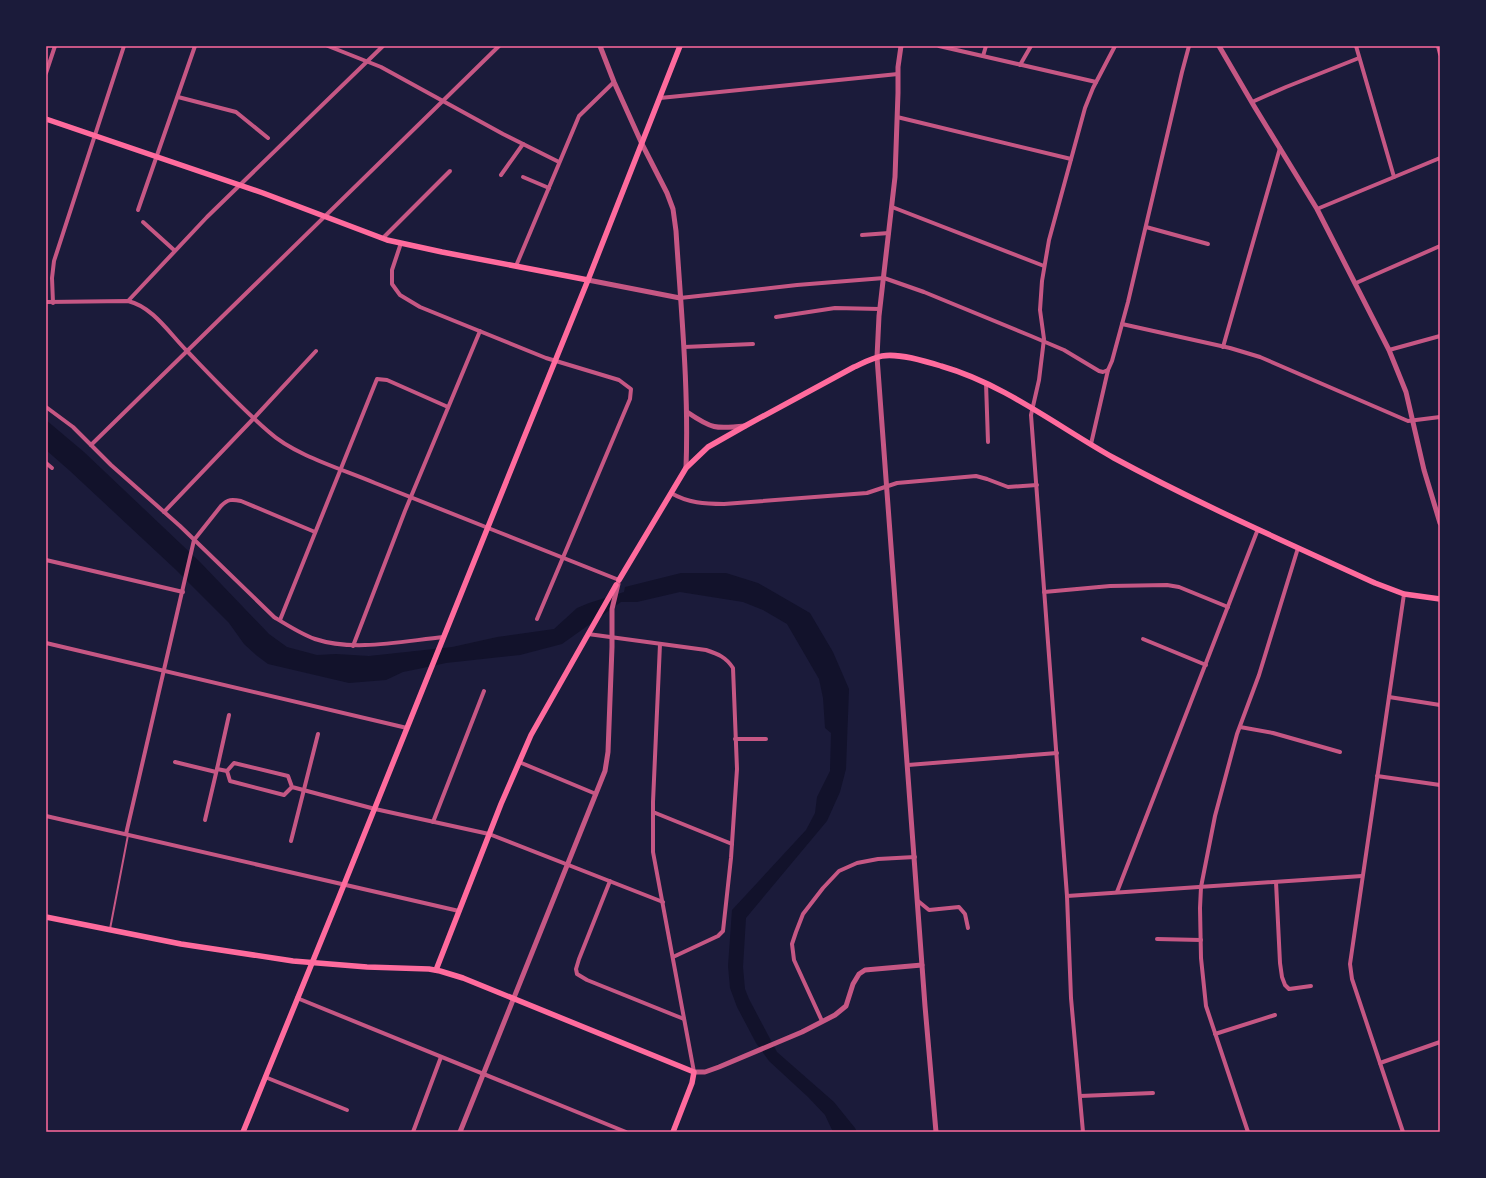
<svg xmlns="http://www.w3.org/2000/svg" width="1486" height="1178" font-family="Jost,sans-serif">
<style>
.water{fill:#12122b}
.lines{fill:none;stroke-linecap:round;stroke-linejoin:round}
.service{stroke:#c65784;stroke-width:2}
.minor{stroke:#c65784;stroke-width:4}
.tertiary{stroke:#c65784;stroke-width:5}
.secondary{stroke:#ff6b9d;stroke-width:5.5}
.neatline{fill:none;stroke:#ff6b9d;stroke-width:1.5}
</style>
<rect width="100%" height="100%" fill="#1b1b3a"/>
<path class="water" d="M46,420L84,452L200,562L269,634L287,647L317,655L336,654L369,656L452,647L497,637L554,629L577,608L589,603L624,592L625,587L681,573H726L758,583L810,613L833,652L849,689L846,769L840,792L827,821L746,918L743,967L745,989L749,999L777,1052L834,1102L855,1128L857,1132H833L825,1115L808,1097L769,1061L756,1043L737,1007L730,988L728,966L732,910L806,830L815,813L817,797L830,771L831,733L825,728L823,698L819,679L787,624L763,610L743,602L680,592L637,602H621L562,644L520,655L446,663L418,669L403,672L386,680L349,683L268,664L256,655L244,644L229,623L175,569L70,471L46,450Z"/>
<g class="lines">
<path class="service" d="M110,929L128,835"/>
<g class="minor">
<path d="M328,46L381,67L503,134L559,162"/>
<path d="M939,46L1096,82"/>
<path d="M1356,46L1394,177"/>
<path d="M1438,46L1440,54"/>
<path d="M983,56L986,46"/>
<path d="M1020,65L1031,46"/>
<path d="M46,73L55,46"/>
<path d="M178,97L236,112L268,138"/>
<path d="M660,98L898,74"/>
<path d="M1252,102L1286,87L1359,58"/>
<path d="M897,117L1071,159"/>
<path d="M501,175L523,144"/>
<path d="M523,177L549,188"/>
<path d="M892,207L1044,266"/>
<path d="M1317,209L1440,158"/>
<path d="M138,210L195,46"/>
<path d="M143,222L174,250"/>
<path d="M1146,227L1208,244"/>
<path d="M862,235L889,233"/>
<path d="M383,238L450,171"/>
<path d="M401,243L392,270V284L400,295L420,307L546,358L619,380L631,389L630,399L537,619"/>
<path d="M516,266L579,116L614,82"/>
<path d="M1356,283L1440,246"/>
<path d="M680,298L797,285L884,278L924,292L1031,336L1064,350L1099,371L1103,372L1108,370"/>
<path d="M128,301L207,217L383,46"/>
<path d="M46,302L128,301C153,307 169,333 187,351C213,378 240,407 269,432C294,455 342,469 375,483C456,516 538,547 619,580L618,582"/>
<path d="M53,303L52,278L54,261L124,46"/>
<path d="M776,317L835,308L880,309"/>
<path d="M1122,324L1230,348L1260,357L1408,421L1440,417"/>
<path d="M684,347L753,344"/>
<path d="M1223,347L1280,148"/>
<path d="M1389,350L1440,336"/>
<path d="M986,383L988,442"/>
<path d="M46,407L73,427L111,465L180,526L274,617C287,625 301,634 315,639C354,652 403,641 444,637"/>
<path d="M1091,444L1108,370L1112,361L1128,302L1182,72L1189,46"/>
<path d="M91,445L499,46"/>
<path d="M46,463L52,468"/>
<path d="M671,493C688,503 705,504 724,504L867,493L897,483L976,476L987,479L1008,487L1037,485"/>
<path d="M164,512L254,418L316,351"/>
<path d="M46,560L183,592"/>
<path d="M1044,592L1110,586L1167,585L1179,587L1228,607"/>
<path d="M280,620L377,379L387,380L448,407"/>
<path d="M588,634L706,650C718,654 726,657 733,668L737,769L731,858L723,931L718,936L673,957"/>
<path d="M1143,639L1206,665"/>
<path d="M46,643L407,728"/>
<path d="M660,644L653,802V852L694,1072"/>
<path d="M353,646L405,511L480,331"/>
<path d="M1389,697L1440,705"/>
<path d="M1240,727L1273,733L1340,752"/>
<path d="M735,739H766"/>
<path d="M175,762L216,772"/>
<path d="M519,762L596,794"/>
<path d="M908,765L1057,753"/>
<path d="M227,771L217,769L229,715"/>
<path d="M1377,776L1440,785"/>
<path d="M292,787L284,795L230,781L227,771L234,763L288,776L292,787L375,809L489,834L663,902"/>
<path d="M653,812L732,844"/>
<path d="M46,816L459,911"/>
<path d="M205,820L217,769"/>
<path d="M433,822L484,691"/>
<path d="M126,834L194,540L221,506C228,499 232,499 241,501L315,532"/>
<path d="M291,841L318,734"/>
<path d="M610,881L579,959L576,969L577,974L587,980L684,1019"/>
<path d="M1276,882L1280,963L1282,977L1285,985L1289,989L1311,986"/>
<path d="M1117,892L1258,529"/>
<path d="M1067,896L1362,876"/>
<path d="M918,901L929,910L959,907L965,914L968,928"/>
<path d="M1157,939L1201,940"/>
<path d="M297,998L626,1132"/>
<path d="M822,1021L794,960L792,944L796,932L803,914L823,888L839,871L857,863L878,859L915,857"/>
<path d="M1215,1034L1275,1015"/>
<path d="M1380,1063L1440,1042"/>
<path d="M265,1077L347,1110"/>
<path d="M1080,1096L1153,1093"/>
<path d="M413,1132L441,1057"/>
<path d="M1083,1132L1071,998L1067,896L1031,415L1039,380L1044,339L1040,310L1042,281L1049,240L1085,108L1093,88L1115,46"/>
<path d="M1248,1132L1206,1006L1201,958L1200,908L1201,887L1215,816L1237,734L1259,675L1298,548"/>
<path d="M1403,1132L1352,979L1350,964L1404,594"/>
</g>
<g class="tertiary">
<path d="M600,46L614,82L642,144L667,193L673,209L676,231C681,310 689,389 686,468"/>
<path d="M901,46L898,67V93L895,177L879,316L877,357L925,1006L936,1132"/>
<path d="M1219,46L1254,106L1317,209L1389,350L1406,392L1424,470L1440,523"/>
<path d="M588,280L680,298"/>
<path d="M687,412C712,429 715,429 745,426"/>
<path d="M694,1072H705L719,1067L802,1032L835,1015L846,1006L853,984L859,974L865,970L922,965"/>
<path d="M460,1132L605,771L608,752L612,647V609L618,584"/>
</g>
<g class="secondary">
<path d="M46,119L263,193L387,240L442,252L588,280"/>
<path d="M619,580L686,468L708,447L745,426L854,367C863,363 872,358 882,356C899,353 925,361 941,366C1004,384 1057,426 1114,458C1199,504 1288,543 1375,583L1404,594L1440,599"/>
<path d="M46,917L181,944L293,961L367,967L429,969L440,971L463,978L694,1072L692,1083L673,1132"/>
<path d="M436,970L501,804L531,735L616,585"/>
<path d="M243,1132L339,897L523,440L588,280L680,46"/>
</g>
</g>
<rect width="1486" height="1178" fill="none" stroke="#1b1b3a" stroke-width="94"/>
<rect x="47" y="47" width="1392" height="1084" class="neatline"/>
</svg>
